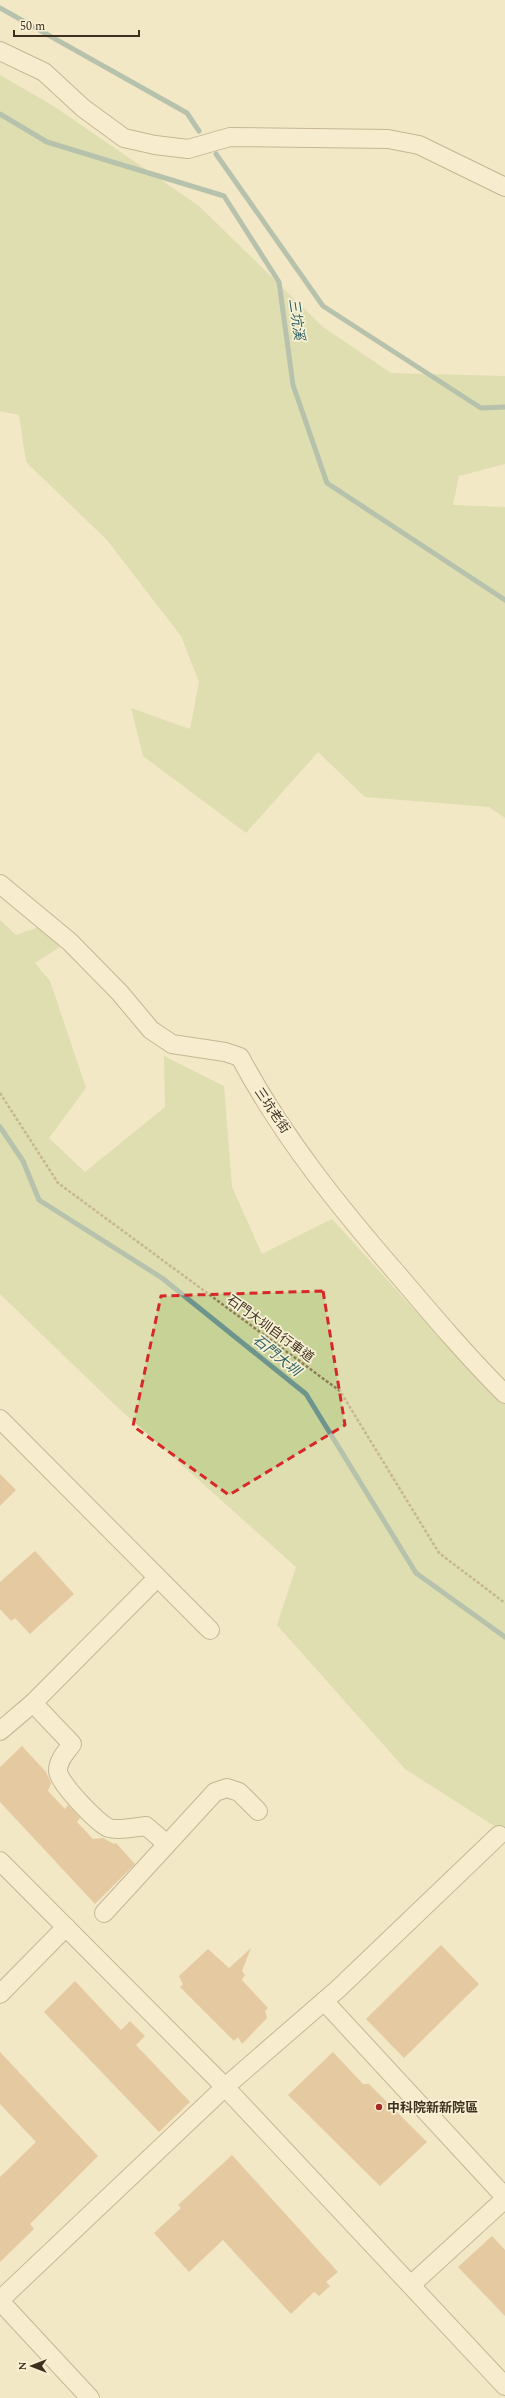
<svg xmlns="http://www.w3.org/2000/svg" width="505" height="2398" font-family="Spectral,'Noto Sans TC',serif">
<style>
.green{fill:#c7d297}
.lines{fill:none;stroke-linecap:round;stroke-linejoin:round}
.stream{stroke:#6d958e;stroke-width:5}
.building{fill:#d4a577}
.minor-casing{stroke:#907a59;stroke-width:20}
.path{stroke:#907a59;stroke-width:2.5;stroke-dasharray:3 2;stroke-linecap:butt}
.minor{stroke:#fcf4da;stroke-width:18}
.marked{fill:none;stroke:#d62828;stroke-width:3;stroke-dasharray:8 5;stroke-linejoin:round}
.poi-dot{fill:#a62b22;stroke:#f9f1d6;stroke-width:1.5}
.labels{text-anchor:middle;stroke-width:3.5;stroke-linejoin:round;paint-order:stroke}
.street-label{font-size:13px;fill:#3f301e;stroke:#f9f1d6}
.poi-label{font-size:13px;font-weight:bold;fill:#3f301e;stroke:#f9f1d6;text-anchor:start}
.water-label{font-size:14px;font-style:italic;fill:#2c6060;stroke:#f9f1d6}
</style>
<rect width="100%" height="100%" fill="#f3e8c5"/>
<g class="green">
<path d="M0,75L52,105L199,206L323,327L391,373L505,376V464L459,476L453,505L505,507V818L489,807L365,797L318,752L246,833L143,756L131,708L190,729L199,682L181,636L107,540L26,462L19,415L0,411Z"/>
<path d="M0,920L16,935L39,927L63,945L35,963L50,981L86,1088L49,1138L85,1172L165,1107L164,1056L224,1086L232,1187L262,1254L332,1219L439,1337L505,1399V1833L405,1769L277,1625L296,1567L116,1406L0,1294Z"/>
</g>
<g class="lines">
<g class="stream">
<path d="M0,8L187,113L199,131"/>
<path d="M0,114L47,142L224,196L279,282L293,385L327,483L505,600"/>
<path d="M216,154L323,306L481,408L505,407"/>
<path d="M0,1127L23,1161L39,1200L162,1278L306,1394L416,1573L505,1637"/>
</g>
</g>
<g class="building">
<path d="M0,1474L16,1490L0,1506Z"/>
<path d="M35,1551L74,1594L30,1634L15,1618L11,1621L0,1609V1582Z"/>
<path d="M22,1746L46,1772L51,1783L48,1791L65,1809L68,1805L80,1818L77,1822L93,1839L103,1838L114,1844L116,1843L135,1864L95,1904L0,1802V1767Z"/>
<path d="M441,1945L479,1984L404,2058L366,2019Z"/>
<path d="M251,1948L242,1971L245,1975L242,1980L268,2008L265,2011L267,2018L242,2044L238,2037L234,2041L180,1987L183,1984L179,1976L208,1949L229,1968Z"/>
<path d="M75,1981L121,2030L130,2021L145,2036L136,2045L190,2102L159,2132L44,2012Z"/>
<path d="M0,2052L98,2156L30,2224L34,2229L0,2262V2177L36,2142L0,2104Z"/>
<path d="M333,2052L363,2084H369L427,2142L380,2186L288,2095Z"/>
<path d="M232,2155L338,2272L326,2282L330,2286L319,2296L314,2292L291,2314L223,2240L189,2272L154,2233L181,2208L178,2205Z"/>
<path d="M492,2236L505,2250V2316L458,2267Z"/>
</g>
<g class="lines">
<defs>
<g id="minor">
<path d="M0,51L44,72L83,108L124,138L155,145L188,149L230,137L388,139L419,145L505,187"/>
<path d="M0,884L70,942L120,993L151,1030L172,1044L225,1052L240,1057C283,1138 341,1209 400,1277C434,1317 468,1357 505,1394"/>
<path d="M0,1419L210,1630"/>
<path d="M33,1703L157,1578"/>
<path d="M0,1731L33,1703L72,1744C66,1752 58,1760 58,1771C58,1782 98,1824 109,1828C119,1831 136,1827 146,1826L167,1844"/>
<path d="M0,1861L225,2087L505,2386"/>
<path d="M104,1913L215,1792L227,1788L239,1792L258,1811"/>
<path d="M0,1994L66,1927"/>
<path d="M324,2001L505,2197"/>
<path d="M411,2285L505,2199"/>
<path d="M0,2300L225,2087L338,1989L499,1835"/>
<path d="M0,2301L90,2398"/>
</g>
</defs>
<use href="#minor" class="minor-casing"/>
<path class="path" d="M0,1093L58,1183L340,1391L439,1553L505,1603"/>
<use href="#minor" class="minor"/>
</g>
<path d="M0 0H505V2398H0ZM323,1291L345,1425L229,1495L133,1426L161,1296Z" fill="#f3e8c5" fill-opacity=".55" fill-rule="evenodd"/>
<path class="marked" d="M323,1291L345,1425L229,1495L133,1426L161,1296Z"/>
<circle class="poi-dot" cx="379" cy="2107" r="4"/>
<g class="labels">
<g class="street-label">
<text transform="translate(273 1110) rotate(56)" y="5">三坑老街</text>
<text transform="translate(271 1328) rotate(36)" y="5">石門大圳自行車道</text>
</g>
<g class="poi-label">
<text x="387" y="2112">中科院新新院區</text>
</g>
<g class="water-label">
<text transform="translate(297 319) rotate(82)" y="5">三坑溪</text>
<text transform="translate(277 1355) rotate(39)" y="5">石門大圳</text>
</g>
</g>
<g transform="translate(32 2366) rotate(270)" stroke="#f9f1d6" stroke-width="3" paint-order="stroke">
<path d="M0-3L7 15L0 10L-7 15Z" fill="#3f301e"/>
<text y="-6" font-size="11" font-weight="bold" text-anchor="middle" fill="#3f301e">N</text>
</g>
<path d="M14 30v6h125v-6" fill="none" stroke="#3f301e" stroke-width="2"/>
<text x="20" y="30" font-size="12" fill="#3f301e" stroke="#f9f1d6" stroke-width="3" paint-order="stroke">50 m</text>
</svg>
